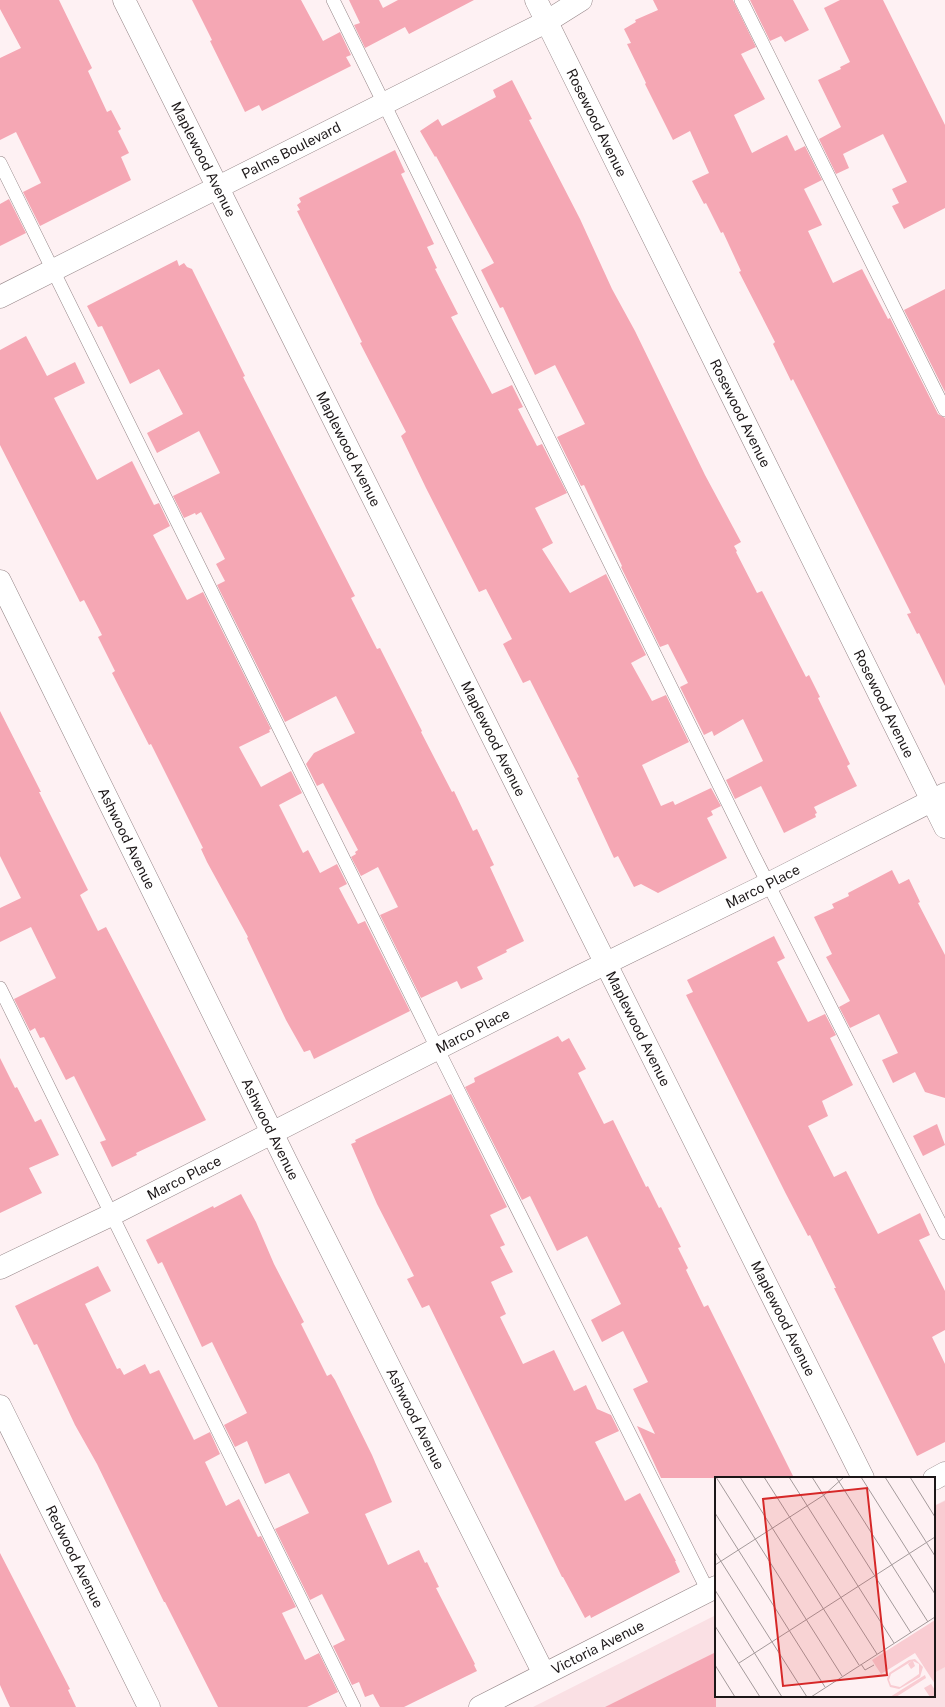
<svg xmlns="http://www.w3.org/2000/svg" width="945" height="1707" font-family="'Public Sans',sans-serif">
<style>
.built{fill:#fae0e4}
.green{fill:#f9ccd2}
.building{fill:#f5a7b4}
.lines{fill:none;stroke-linecap:round;stroke-linejoin:round}
.lane-casing{stroke:#948587;stroke-width:14}
.street-casing{stroke:#948587;stroke-width:23}
.secondary-casing{stroke:#948587;stroke-width:23}
.lane{stroke:#fff;stroke-width:13}
.street{stroke:#fff;stroke-width:22}
.secondary{stroke:#fff;stroke-width:22}
.labels{text-anchor:middle;stroke-width:4;stroke-linejoin:round;paint-order:stroke}
.street-label{font-size:14px;fill:#1c1718;stroke:#fff}
.inset-road{fill:none;stroke:#a49a9b;stroke-width:1}
.view{fill:#d62828;fill-opacity:0.15;stroke:#d62828;stroke-width:2}
.inset-edge{fill:none;stroke:#1c1718;stroke-width:2}
</style>
<rect width="100%" height="100%" fill="#fef1f3"/>
<path class="built" d="M945,1500V1707H533L716,1615V1696H934V1506Z"/>
<path class="green" d="M945,1501V1667L934,1673V1506Z"/>
<g class="building">
<path d="M0,0H59L92,68L88,71L107,112L111,110L121,129L118,131L129,153L121,157L131,180L40,226L23,192L41,183L16,132L0,140V58L21,48L0,9Z"/>
<path d="M192,0H301L323,41L340,32L351,55L346,57L351,66L262,111L259,105L245,112L210,41L212,40Z"/>
<path d="M349,0H379L383,8L398,0H474L409,34L405,27L365,48L354,25L360,23Z"/>
<path d="M653,0H733L756,47L741,54L765,99L734,115L752,153L787,135L795,151L805,146L822,180L804,189L822,225L808,231L833,283L862,269L888,319L890,318L938,414L945,418V686L919,633L917,634L907,614L911,613L885,561L793,379L791,381L773,344L775,342L739,272L741,271L723,232L721,233L706,203L704,204L692,181L709,173L690,131L673,140L645,84L646,83L627,44L631,43L624,29L636,22L635,20L658,10Z"/>
<path d="M750,0H793L809,30L785,42L781,36L770,41Z"/>
<path d="M840,0H883L945,125V208L904,229L892,206L899,203L892,189L907,182L883,134L843,154L849,168L836,174L819,139L841,127L818,80L841,69L840,67L850,62L824,8Z"/>
<path d="M512,80L532,119L529,120L580,219L612,289L635,331L705,475L741,542L734,546L737,551L736,552L757,593L762,591L806,677L809,675L820,697L818,698L850,764L847,766L857,786L814,807L817,813L815,814L816,817L784,833L761,786L735,799L726,780L763,761L743,719L714,736L712,731L704,735L680,687L688,683L668,644L660,647L621,567L622,566L584,485L581,486L557,437L585,424L555,365L535,375L503,307L500,308L481,270L494,263L436,156L435,157L420,131L438,119L442,126L496,97L493,90Z"/>
<path d="M395,150L405,172L401,174L434,244L427,247L437,268L435,269L458,314L451,317L492,394L512,385L523,407L518,409L537,446L542,444L567,493L535,508L553,543L542,549L570,593L606,574L646,655L631,663L652,701L666,695L689,742L642,765L661,806L673,801L675,805L711,788L721,806L711,811L713,815L707,818L727,858L658,893L641,884L634,887L618,856L614,858L577,778L579,777L530,680L523,683L503,644L512,639L486,589L479,592L426,488L401,436L406,432L360,343L362,342L297,211L300,210L297,205L301,202L299,198Z"/>
<path d="M9,199L26,233L0,246V204Z"/>
<path d="M177,260L179,266L184,263L187,267L192,269L245,376L243,377L355,596L351,598L377,649L380,648L382,652L422,731L421,732L452,792L454,791L473,831L477,829L494,865L490,867L524,941L506,950L507,952L477,967L483,979L461,989L457,981L421,998L380,915L398,907L378,867L361,876L351,857L356,854L355,852L358,850L323,783L317,786L306,764L314,753L355,733L336,696L285,722L217,585L225,581L216,564L225,559L201,512L196,515L195,513L184,518L173,496L220,473L199,431L157,453L147,433L183,414L159,369L130,384L102,326L98,327L87,306Z"/>
<path d="M945,289V392L904,310Z"/>
<path d="M26,336L47,376L75,362L85,383L54,398L97,480L132,461L154,505L159,503L170,526L153,535L187,600L203,592L271,729L269,730L270,732L239,747L261,787L291,771L302,793L279,805L303,853L308,850L320,873L337,864L347,884L339,888L358,924L365,921L410,1011L314,1059L310,1050L304,1052L286,1020L247,938L248,937L207,862L201,849L203,848L151,744L149,745L112,673L115,671L98,637L102,635L84,600L80,602L0,445V350Z"/>
<path d="M0,711L41,792H39L88,890L80,895L98,931L106,927L206,1120L136,1153L137,1155L112,1167L100,1142L106,1140L74,1076L66,1080L44,1037L40,1038L35,1028L30,1031L14,999L56,978L31,927L0,942V908L21,898L0,856Z"/>
<path d="M892,870L899,884L909,879L920,902L918,903L945,955V1098L925,1092L915,1072L893,1083L882,1060L898,1053L879,1014L850,1028L839,1007L850,1001L826,957L832,954L814,917L834,908L832,904L849,896L848,893Z"/>
<path d="M774,936L785,958L777,962L808,1022L825,1014L836,1035L830,1038L853,1085L822,1101L828,1116L808,1126L834,1177L846,1171L878,1234L920,1213L930,1235L919,1240L945,1291V1330L932,1337L945,1364V1442L917,1456L834,1288H836L810,1235L808,1236L786,1194L686,995L693,992L687,980Z"/>
<path d="M558,1036L562,1042L569,1038L586,1069L578,1073L604,1124L613,1120L646,1187L648,1186L659,1208L661,1207L681,1247L678,1248L688,1268L686,1270L704,1307L708,1305L794,1478H661L637,1426L655,1434L633,1389L648,1382L623,1331L602,1342L591,1320L621,1304L587,1236L557,1251L530,1196L522,1200L465,1087L475,1082L474,1078Z"/>
<path d="M0,1058L15,1088L17,1087L35,1122L41,1119L59,1155L29,1168L42,1193L0,1213Z"/>
<path d="M451,1094L507,1207L490,1215L505,1245L500,1247L513,1272L491,1282L506,1314L500,1317L523,1364L554,1350L574,1391L586,1385L597,1409L611,1415L619,1431L595,1442L625,1501L640,1493L676,1561H675L680,1572L591,1618L590,1615L585,1618L563,1577H562L429,1305L422,1308L407,1279L414,1276L377,1204L351,1144L356,1142L355,1140Z"/>
<path d="M937,1124L945,1145L923,1156L913,1136Z"/>
<path d="M241,1194L256,1222L274,1264L304,1322L301,1324L327,1376L331,1374L335,1380L372,1455L392,1502L365,1514L388,1565L419,1550L425,1563L427,1562L439,1587L436,1588L475,1664L474,1665L477,1671L404,1707H380L373,1694L365,1697L359,1682L352,1685L333,1646L345,1640L322,1594L310,1600L275,1529L309,1513L289,1473L265,1484L247,1441L235,1447L224,1425L247,1413L212,1342L202,1347L162,1262L158,1264L146,1240L213,1206L214,1208Z"/>
<path d="M98,1266L111,1291L85,1304L117,1369L120,1368L124,1375L145,1364L150,1374L159,1370L194,1440L210,1432L220,1454L205,1462L226,1506L239,1499L258,1537L261,1536L296,1607L282,1613L305,1660L319,1653L338,1692L307,1707H218L165,1602H164L97,1464L75,1425L37,1344L34,1345L15,1306Z"/>
<path d="M0,1553L70,1689L68,1690L76,1707H10L0,1685Z"/>
<path d="M716,1652V1707H605Z"/>
</g>
<g class="lines">
<defs>
<g id="lane">
<path d="M333,0L753,854L945,1233"/>
<path d="M741,0L945,410"/>
<path d="M0,163L438,1050L708,1591"/>
<path d="M0,988L354,1707"/>
</g>
<g id="street">
<path id="s1" d="M124,0L863,1478"/>
<path id="s2" d="M536,0L945,827"/>
<path id="s3" d="M0,581L286,1161L544,1674"/>
<path id="s4" d="M0,1268L111,1215L580,976L768,884L945,794"/>
<path id="s5" d="M0,1406L149,1707"/>
<path d="M934,1479L945,1473"/>
<path id="s6" d="M480,1707L716,1587"/>
</g>
<g id="secondary">
<path id="s7" d="M0,297L546,22L581,0"/>
</g>
</defs>
<use href="#lane" class="lane-casing"/>
<use href="#street" class="street-casing"/>
<use href="#secondary" class="secondary-casing"/>
<use href="#lane" class="lane"/>
<use href="#street" class="street"/>
<use href="#secondary" class="secondary"/>
</g>
<g class="labels">
<g class="street-label">
<text dy="5" stroke="none"><textPath href="#s2" startOffset="137">Rosewood Avenue</textPath></text>
<text dy="5" stroke="none"><textPath href="#s7" startOffset="326">Palms Boulevard</textPath></text>
<text dy="5" stroke="none"><textPath href="#s1" startOffset="178">Maplewood Avenue</textPath></text>
<text dy="5" stroke="none"><textPath href="#s2" startOffset="461">Rosewood Avenue</textPath></text>
<text dy="5" stroke="none"><textPath href="#s1" startOffset="502">Maplewood Avenue</textPath></text>
<text dy="5" stroke="none"><textPath href="#s2" startOffset="785">Rosewood Avenue</textPath></text>
<text dy="5" stroke="none"><textPath href="#s1" startOffset="826">Maplewood Avenue</textPath></text>
<text dy="5" stroke="none"><textPath href="#s3" startOffset="287">Ashwood Avenue</textPath></text>
<text dy="5" stroke="none"><textPath href="#s4" startOffset="853">Marco Place</textPath></text>
<text dy="5" stroke="none"><textPath href="#s1" startOffset="1150">Maplewood Avenue</textPath></text>
<text dy="5" stroke="none"><textPath href="#s4" startOffset="529">Marco Place</textPath></text>
<text dy="5" stroke="none"><textPath href="#s3" startOffset="611">Ashwood Avenue</textPath></text>
<text dy="5" stroke="none"><textPath href="#s4" startOffset="205">Marco Place</textPath></text>
<text dy="5" stroke="none"><textPath href="#s1" startOffset="1474">Maplewood Avenue</textPath></text>
<text dy="5" stroke="none"><textPath href="#s3" startOffset="935">Ashwood Avenue</textPath></text>
<text dy="5" stroke="none"><textPath href="#s5" startOffset="168">Redwood Avenue</textPath></text>
<text dy="5" stroke="none"><textPath href="#s6" startOffset="132">Victoria Avenue</textPath></text>
</g>
</g>
<g transform="translate(715 1477)">
<rect width="220" height="220" fill="#fef1f3"/>
<path d="M220,143V207L200,176L166,197L157,183ZM200,182L208,190L205,200L184,212L175,210L172,202L174,196L194,183ZM197,184L193,187L196,192L200,189L198,184L204,187V197L185,210L176,208L174,203L176,197ZM210,198L211,201L181,220H175ZM216,207L220,213V220H215L209,211Z" fill="#f9ccd2" fill-rule="evenodd"/>
<path class="inset-road" d="M1,0L127,199M25,0L144,188M49,0L162,177M74,0L179,166M97,0L196,156M121,0L213,145M146,0L220,117M170,0L220,79M195,0L220,40M0,36L110,210M0,75L92,220M0,88L109,18L129,0M0,113L67,220M0,149L45,220M24,186L220,60M146,187L150,193L159,188M0,188L20,220M96,220L220,140"/>
<path class="view" d="M152,11L172,198L68,209L48,22Z"/>
<rect width="220" height="220" class="inset-edge"/>
</g>
</svg>
